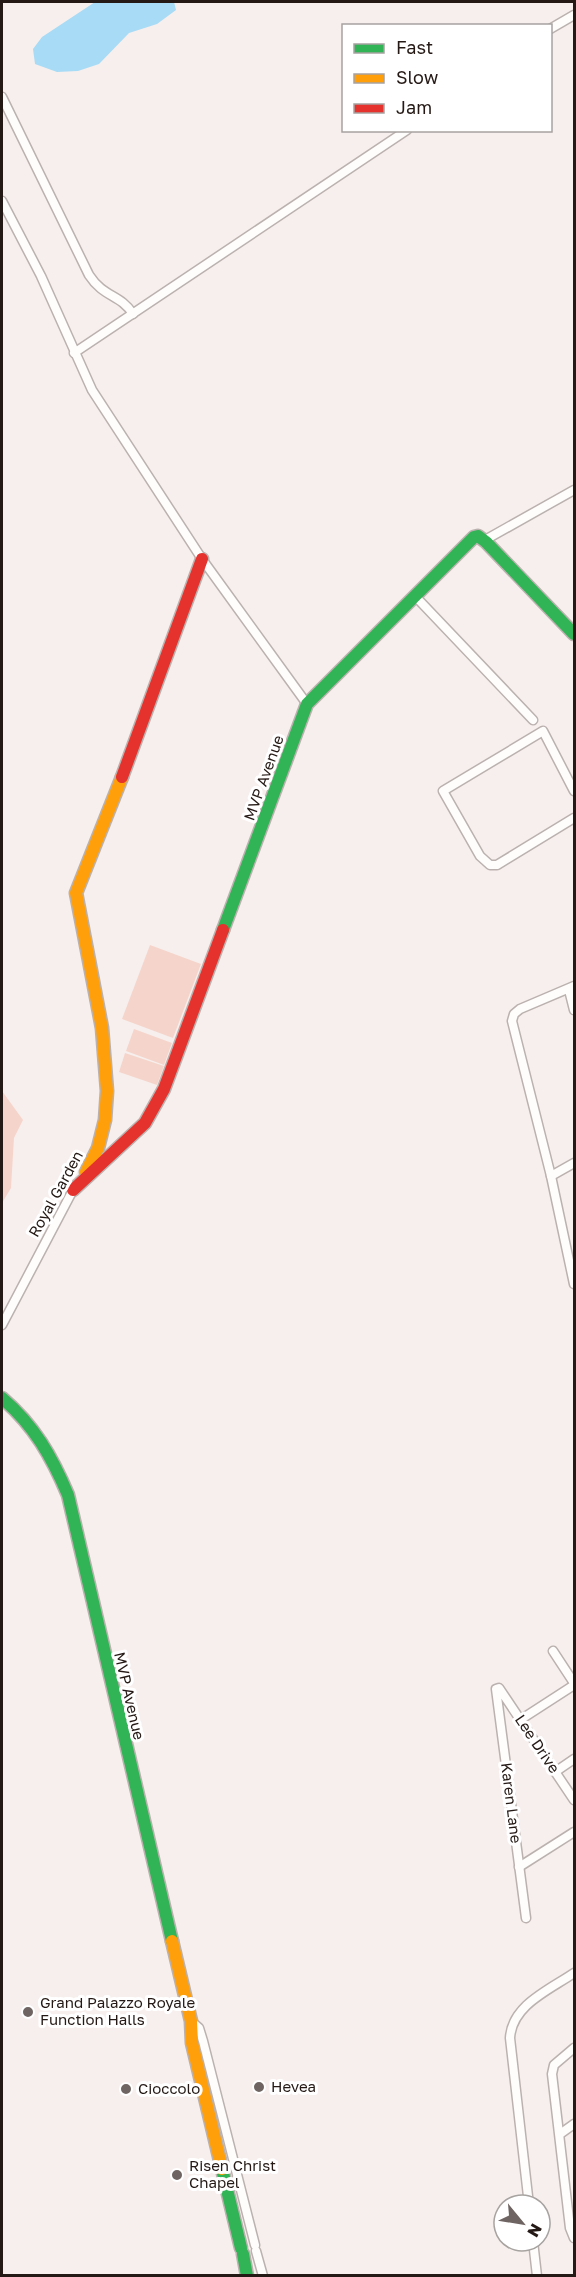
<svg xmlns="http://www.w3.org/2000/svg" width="576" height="2277" font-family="'Golos Text',sans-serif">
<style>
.green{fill:#f5d5cb}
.water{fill:#a8dbf5}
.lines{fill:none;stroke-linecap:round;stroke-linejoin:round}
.street-casing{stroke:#bbb2af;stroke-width:11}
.fast-casing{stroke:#bbb2af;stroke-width:15}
.slow-casing{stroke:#bbb2af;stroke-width:15}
.jam-casing{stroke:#bbb2af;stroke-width:15}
.street{stroke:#fefdfc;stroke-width:8}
.fast{stroke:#30b455;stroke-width:12}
.slow{stroke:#ff9f0a;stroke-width:12}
.jam{stroke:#e5322d;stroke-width:12}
.poi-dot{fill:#6e6461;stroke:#fff;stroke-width:2}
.labels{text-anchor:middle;stroke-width:6;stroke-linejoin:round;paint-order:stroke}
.street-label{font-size:15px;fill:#241915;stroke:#fff}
.poi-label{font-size:15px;fill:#241915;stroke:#fff;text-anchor:start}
</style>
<rect width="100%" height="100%" fill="#f7efed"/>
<g class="green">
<path d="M150,945L201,964L173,1038L122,1019Z"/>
<path d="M134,1029L172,1043L164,1065L126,1051Z"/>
<path d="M125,1053L164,1066L157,1085L119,1072Z"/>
<path d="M2,1091L23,1120L14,1138L11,1188L2,1203Z"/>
</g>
<path class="water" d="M95,2H174L176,10L157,24L129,33L99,64L78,71L57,72L35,64L33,49L42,37Z"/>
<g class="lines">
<defs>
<g id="street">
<path d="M550,29L574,15"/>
<path d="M2,97L89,275C104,298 120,294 133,314"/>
<path d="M2,201L41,276L92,390L202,559L307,704"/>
<path d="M74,353L407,130"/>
<path d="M485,540L574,490"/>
<path d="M415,596L533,720"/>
<path d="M574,791L543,731L443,791L480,856L490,865H497L574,818"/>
<path d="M574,986L520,1009L514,1014L512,1021L551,1176L574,1284"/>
<path d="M569,990L574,1010"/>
<path d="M551,1176L574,1163"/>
<path d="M2,1325L73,1190"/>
<path d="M553,1651L574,1683"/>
<path d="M520,1720L574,1685"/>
<path d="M555,1772L574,1759"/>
<path d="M519,1867L574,1832"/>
<path d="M526,1918L496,1689L499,1688L574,1800"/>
<path d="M191,2021L199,2028L203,2041L255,2245"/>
<path d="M574,2048L554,2065L552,2074L570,2228L574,2238"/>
<path d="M560,2134L574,2124"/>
<path d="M529,2205L510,2038C512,2005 549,1990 574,1973"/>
<path d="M533,2241L537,2276"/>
<path d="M256,2251L263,2276"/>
</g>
<g id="fast">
<path d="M223,930L307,704L474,537L478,536L486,542L574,634"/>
<path d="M2,1398C34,1425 52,1457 68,1495L172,1941"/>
<path d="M222,2169L241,2248"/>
<path d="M243,2254L247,2276"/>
</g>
<g id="slow">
<path d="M86,1172L98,1148L105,1120L107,1091L102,1028L76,893L122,777"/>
<path d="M172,1941L191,2021L192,2043L222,2169"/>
</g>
<g id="jam">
<path d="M122,777L202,559"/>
<path d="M73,1190L145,1123L164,1089L223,930"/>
</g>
</defs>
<use href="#street" class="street-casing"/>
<use href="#fast" class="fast-casing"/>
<use href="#slow" class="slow-casing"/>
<use href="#jam" class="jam-casing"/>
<use href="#street" class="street"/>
<use href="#fast" class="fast"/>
<use href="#slow" class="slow"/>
<use href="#jam" class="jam"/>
</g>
<g class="poi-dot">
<circle cx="28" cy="2012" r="6"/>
<circle cx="259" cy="2087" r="6"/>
<circle cx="126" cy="2089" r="6"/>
<circle cx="177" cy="2175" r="6"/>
</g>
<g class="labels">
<g class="street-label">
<text transform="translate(264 778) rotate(-70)" y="5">MVP Avenue</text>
<text transform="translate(56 1194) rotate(-61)" y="5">Royal Garden</text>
<text transform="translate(129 1696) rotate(77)" y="5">MVP Avenue</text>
<text transform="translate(537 1744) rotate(56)" y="5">Lee Drive</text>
<text transform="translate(511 1803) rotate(83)" y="5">Karen Lane</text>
</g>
<g class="poi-label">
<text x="40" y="2008">Grand Palazzo Royale<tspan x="40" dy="17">Function Halls</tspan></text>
<text x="271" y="2092">Hevea</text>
<text x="138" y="2094">Cioccolo</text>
<text x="189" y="2171">Risen Christ<tspan x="189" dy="17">Chapel</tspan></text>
</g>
</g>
<rect width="576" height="2277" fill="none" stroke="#241915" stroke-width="6"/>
<rect x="342" y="24" width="210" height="108" fill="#ffffff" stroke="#a7a3a1" stroke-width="1.5"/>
<rect x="354" y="44" width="30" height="9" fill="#30b455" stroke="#a7a3a1" stroke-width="1.5"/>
<text x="396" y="54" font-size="18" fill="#241915">Fast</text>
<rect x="354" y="74" width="30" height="9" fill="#ff9f0a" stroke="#a7a3a1" stroke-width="1.5"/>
<text x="396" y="84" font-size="18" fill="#241915">Slow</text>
<rect x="354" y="104" width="30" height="9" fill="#e5322d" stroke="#a7a3a1" stroke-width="1.5"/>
<text x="396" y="114" font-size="18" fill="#241915">Jam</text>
<g transform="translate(522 2223) rotate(120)"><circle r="28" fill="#ffffff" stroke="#a7a3a1" stroke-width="1.5"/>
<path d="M0-4.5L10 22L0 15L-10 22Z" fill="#6e6461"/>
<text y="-9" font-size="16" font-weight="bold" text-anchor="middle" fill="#241915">N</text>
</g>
</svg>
